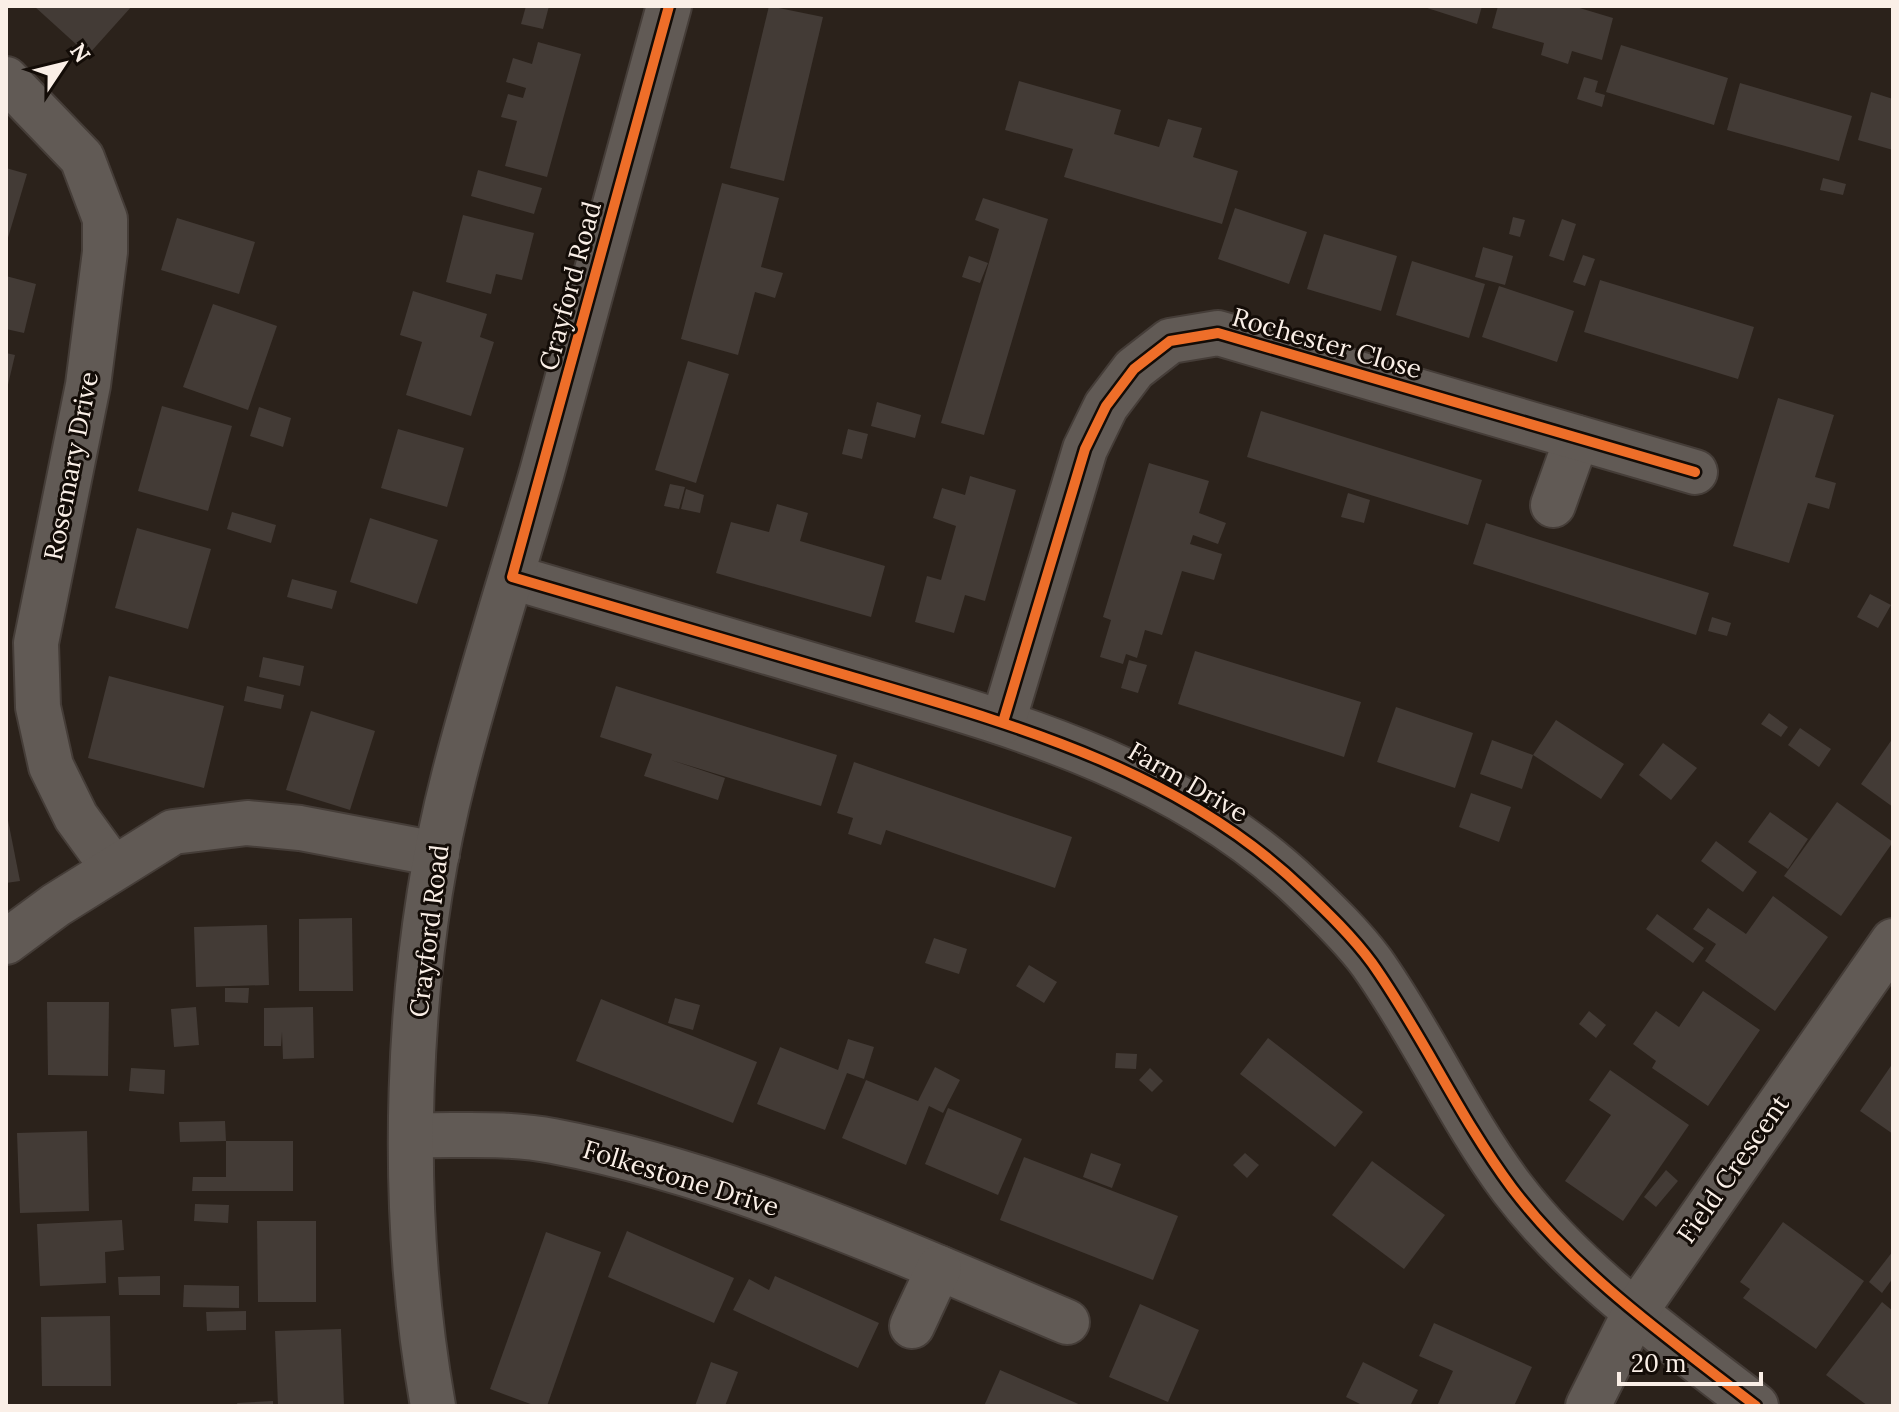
<svg xmlns="http://www.w3.org/2000/svg" width="1899" height="1412" font-family="Lora,serif">
<style>
.building{fill:#433b36}
.lines{fill:none;stroke-linecap:round;stroke-linejoin:round}
.street-casing{stroke:#453d38;stroke-width:48}
.secondary-casing{stroke:#453d38;stroke-width:48}
.street{stroke:#615a55;stroke-width:44}
.secondary{stroke:#615a55;stroke-width:44}
.cycleway-casing{stroke:#130c07;stroke-width:15}
.cycleway{stroke:#ee6e29;stroke-width:10}
.labels{text-anchor:middle;stroke-width:6;stroke-linejoin:round;paint-order:stroke}
.street-label{font-size:26px;fill:#faefe7;stroke:#130c07}
</style>
<rect width="100%" height="100%" fill="#2b221b"/>
<g class="building">
<path d="M34,6H132L88,55Z"/>
<path d="M526,6H549L543,29L521,24Z"/>
<path d="M769,6L823,17L784,181L730,168Z"/>
<path d="M1421,6H1482L1477,24Z"/>
<path d="M1498,6H1573L1613,18L1602,60L1572,51L1568,64L1541,55L1544,43L1492,28Z"/>
<path d="M538,42L581,54L547,177L505,166L517,121L501,117L508,94L523,98L526,88L506,82L513,58L532,64Z"/>
<path d="M1621,45L1728,78L1714,125L1606,92Z"/>
<path d="M1584,77L1598,81L1595,92L1605,95L1602,107L1577,99Z"/>
<path d="M1019,81L1121,110L1114,134L1159,147L1168,119L1202,128L1193,157L1238,171L1222,224L1064,177L1073,149L1005,130Z"/>
<path d="M1740,83L1852,116L1839,161L1727,130Z"/>
<path d="M1871,92L1893,99V150L1858,140Z"/>
<path d="M6,168L27,174L7,241H6Z"/>
<path d="M478,170L542,188L534,214L471,196Z"/>
<path d="M1823,178L1846,184L1843,195L1820,190Z"/>
<path d="M722,183L779,198L761,267L783,273L775,298L755,292L738,355L681,339Z"/>
<path d="M983,198L1048,219L984,435L941,423L999,229L975,220Z"/>
<path d="M1235,208L1307,232L1289,284L1218,259Z"/>
<path d="M463,215L534,233L522,280L496,274L491,294L446,282Z"/>
<path d="M1513,217L1525,220L1520,237L1509,234Z"/>
<path d="M177,218L255,242L239,294L161,270Z"/>
<path d="M1562,219L1576,224L1564,261L1549,256Z"/>
<path d="M1324,234L1397,256L1381,311L1307,289Z"/>
<path d="M1483,247L1513,256L1505,285L1475,277Z"/>
<path d="M1583,255L1595,259L1585,286L1573,282Z"/>
<path d="M969,256L988,263L980,283L962,277Z"/>
<path d="M1412,261L1485,284L1469,338L1396,315Z"/>
<path d="M6,276L36,284L24,333L6,329Z"/>
<path d="M1600,280L1754,327L1738,379L1584,332Z"/>
<path d="M1499,286L1574,311L1557,362L1482,337Z"/>
<path d="M413,291L487,314L480,337L494,342L471,416L406,395L422,342L400,335Z"/>
<path d="M213,304L277,326L248,410L183,387Z"/>
<path d="M6,353L15,355L7,389L6,388Z"/>
<path d="M688,361L729,374L696,483L655,470Z"/>
<path d="M1778,398L1834,415L1815,477L1836,483L1829,509L1808,503L1789,563L1733,546Z"/>
<path d="M877,402L921,415L915,438L871,426Z"/>
<path d="M162,406L232,426L208,511L138,491Z"/>
<path d="M259,407L291,418L283,447L250,436Z"/>
<path d="M1261,411L1482,480L1468,525L1247,457Z"/>
<path d="M398,429L464,448L447,507L381,488Z"/>
<path d="M848,429L868,434L862,459L842,454Z"/>
<path d="M1149,463L1209,481L1199,513L1226,523L1218,544L1193,535L1190,544L1222,554L1214,580L1182,571L1162,635L1145,630L1137,658L1126,654L1123,664L1100,657L1111,620L1103,617Z"/>
<path d="M970,476L1016,490L985,601L965,595L954,633L915,622L927,576L941,580L956,526L933,518L942,488L965,495Z"/>
<path d="M670,484L685,487L679,509L664,506Z"/>
<path d="M686,489L704,495L700,513L681,509Z"/>
<path d="M1348,493L1370,500L1364,523L1341,517Z"/>
<path d="M777,504L808,513L800,541L885,566L871,617L716,573L731,522L769,532Z"/>
<path d="M232,512L276,525L271,543L227,529Z"/>
<path d="M370,518L438,540L417,604L350,582Z"/>
<path d="M1486,523L1709,593L1696,635L1473,564Z"/>
<path d="M137,528L211,549L188,629L115,608Z"/>
<path d="M292,579L337,591L332,609L287,597Z"/>
<path d="M1870,594L1891,605L1878,628L1857,617Z"/>
<path d="M1712,617L1731,623L1727,636L1708,631Z"/>
<path d="M1195,651L1361,702L1344,757L1178,704Z"/>
<path d="M263,657L304,666L300,686L259,677Z"/>
<path d="M1129,660L1147,665L1138,693L1121,688Z"/>
<path d="M109,676L224,706L204,788L88,758Z"/>
<path d="M247,686L284,695L281,709L244,701Z"/>
<path d="M616,686L837,755L821,806L671,760L725,778L718,800L644,776L652,754L600,737Z"/>
<path d="M1396,707L1473,733L1455,788L1377,762Z"/>
<path d="M311,711L375,731L350,810L286,790Z"/>
<path d="M1769,713L1788,727L1781,737L1761,724Z"/>
<path d="M1556,720L1624,764L1601,799L1533,755Z"/>
<path d="M1800,728L1831,749L1819,767L1788,745Z"/>
<path d="M1893,738V807L1861,784Z"/>
<path d="M1492,740L1533,755L1522,789L1480,774Z"/>
<path d="M1663,743L1697,768L1671,800L1639,775Z"/>
<path d="M854,762L1072,837L1055,888L886,830L881,845L848,834L853,818L837,813Z"/>
<path d="M1471,793L1511,807L1499,842L1459,827Z"/>
<path d="M1837,802L1893,842L1841,916L1784,876Z"/>
<path d="M6,810L20,881L6,883Z"/>
<path d="M1770,812L1808,839L1788,869L1748,842Z"/>
<path d="M1716,841L1757,872L1743,892L1701,861Z"/>
<path d="M1773,896L1828,937L1775,1011L1705,961L1716,944L1693,929L1708,908L1746,934Z"/>
<path d="M1657,914L1704,948L1693,963L1646,929Z"/>
<path d="M352,918L353,991H299V919Z"/>
<path d="M267,925L269,985L196,987L194,927Z"/>
<path d="M934,938L967,949L959,974L925,963Z"/>
<path d="M1029,965L1057,982L1044,1003L1016,986Z"/>
<path d="M225,988H249L248,1003L225,1002Z"/>
<path d="M1703,991L1760,1030L1708,1106L1652,1068L1656,1061L1633,1044L1656,1011L1679,1027Z"/>
<path d="M675,998L700,1005L693,1030L668,1023Z"/>
<path d="M601,999L757,1062L733,1123L576,1061Z"/>
<path d="M47,1002H109L108,1076L48,1075Z"/>
<path d="M196,1007L199,1045L174,1047L171,1009Z"/>
<path d="M313,1007L314,1058L283,1059L282,1032L281,1046H264V1008Z"/>
<path d="M1589,1011L1606,1025L1596,1038L1579,1024Z"/>
<path d="M1268,1038L1363,1112L1335,1147L1240,1074Z"/>
<path d="M848,1039L874,1047L864,1079L847,1073L825,1130L757,1104L780,1047L838,1070Z"/>
<path d="M1116,1053L1137,1054L1136,1069L1115,1068Z"/>
<path d="M1893,1063V1134L1860,1111Z"/>
<path d="M935,1067L960,1080L943,1113L929,1106L906,1165L842,1138L866,1080L918,1101Z"/>
<path d="M131,1068L165,1070L164,1094L129,1091Z"/>
<path d="M1150,1068L1163,1081L1152,1092L1139,1080Z"/>
<path d="M1610,1070L1689,1125L1623,1221L1565,1181L1611,1115L1589,1100Z"/>
<path d="M948,1108L1022,1139L998,1195L925,1164Z"/>
<path d="M225,1121L226,1141H293V1191H192L193,1177H226V1141L180,1142L179,1122Z"/>
<path d="M87,1131L89,1211L20,1213L17,1133Z"/>
<path d="M1091,1153L1121,1164L1112,1188L1083,1177Z"/>
<path d="M1245,1153L1259,1165L1247,1178L1233,1165Z"/>
<path d="M1024,1157L1178,1216L1153,1280L1000,1220Z"/>
<path d="M1372,1161L1445,1215L1404,1269L1332,1215Z"/>
<path d="M1666,1170L1678,1181L1656,1207L1644,1197Z"/>
<path d="M195,1204L229,1205L228,1223L194,1221Z"/>
<path d="M122,1220L124,1250L105,1252L106,1283L40,1286L37,1224Z"/>
<path d="M257,1221H316V1302H258Z"/>
<path d="M1783,1222L1864,1281L1816,1349L1743,1298L1750,1289L1740,1282Z"/>
<path d="M627,1231L734,1278L714,1323L608,1277Z"/>
<path d="M546,1232L601,1252L547,1406H536L490,1389Z"/>
<path d="M1893,1251V1278L1882,1293L1869,1282Z"/>
<path d="M160,1276V1295H119L118,1277Z"/>
<path d="M775,1276L879,1323L858,1368L733,1310L749,1279L769,1290Z"/>
<path d="M184,1285L239,1286V1308L183,1307Z"/>
<path d="M1882,1302L1893,1311V1406H1868L1826,1375Z"/>
<path d="M1140,1304L1199,1330L1168,1402L1109,1377Z"/>
<path d="M246,1311V1330L207,1331L206,1312Z"/>
<path d="M110,1316L111,1386H42L41,1317Z"/>
<path d="M1434,1323L1532,1367L1514,1406H1437L1453,1371L1419,1356Z"/>
<path d="M341,1329L344,1406H278L275,1331Z"/>
<path d="M711,1362L738,1372L725,1406H695Z"/>
<path d="M1363,1362L1418,1390L1410,1406H1364L1346,1397Z"/>
<path d="M1000,1370L1083,1406H984Z"/>
<path d="M273,1401V1406H238L237,1403Z"/>
</g>
<g class="lines">
<defs>
<g id="street">
<path d="M6,79L82,158L105,219V252L88,385L36,643L38,707L51,766L76,817L113,868"/>
<path d="M1553,505L1577,438"/>
<path d="M512,577C624,610 736,643 849,676C1011,724 1177,768 1303,889C1326,911 1353,937 1372,963C1423,1035 1459,1117 1512,1188C1578,1275 1671,1340 1756,1406"/>
<path d="M1003,722L1085,449L1106,406L1134,369L1170,341L1218,333L1695,472"/>
<path d="M6,942L56,905L173,832L247,823L300,828L437,854"/>
<path d="M413,1135C459,1136 508,1132 553,1141C731,1175 901,1252 1067,1322"/>
<path d="M912,1326L939,1268"/>
<path d="M1588,1406L1635,1312L1893,941"/>
</g>
<path id="secondary" d="M433,1406C398,1209 404,970 454,776C480,674 513,573 542,472C585,317 626,161 669,6"/>
</defs>
<use href="#street" class="street-casing"/>
<use href="#secondary" class="secondary-casing"/>
<use href="#street" class="street"/>
<use href="#secondary" class="secondary"/>
<defs>
<g id="cycleway">
<path d="M669,6L512,577C624,610 736,643 849,676C1011,724 1177,768 1303,889C1326,911 1353,937 1372,963C1423,1035 1459,1117 1512,1188C1578,1275 1671,1340 1756,1406"/>
<path d="M1003,722L1085,449L1106,406L1134,369L1170,341L1218,333L1695,472"/>
</g>
</defs>
<use href="#cycleway" class="cycleway-casing"/>
<use href="#cycleway" class="cycleway"/>
</g>
<g class="labels">
<g class="street-label">
<text transform="translate(570 286) rotate(-75)" y="9">Crayford Road</text>
<text transform="translate(1327 343) rotate(16)" y="9">Rochester Close</text>
<text transform="translate(71 466) rotate(-79)" y="9">Rosemary Drive</text>
<text transform="translate(1188 782) rotate(30)" y="9">Farm Drive</text>
<text transform="translate(429 931) rotate(-83)" y="9">Crayford Road</text>
<text transform="translate(1733 1169) rotate(-55)" y="9">Field Crescent</text>
<text transform="translate(681 1178) rotate(17)" y="9">Folkestone Drive</text>
</g>
</g>
<rect width="1899" height="1412" fill="none" stroke="#faefe7" stroke-width="16"/>
<g transform="translate(64 64) rotate(55)" stroke="#130c07" stroke-width="6" paint-order="stroke">
<path d="M0-6L14 30L0 20L-14 30Z" fill="#faefe7"/>
<text y="-12" font-size="22" font-weight="bold" text-anchor="middle" fill="#faefe7">N</text>
</g>
<path d="M1619 1372v12h142v-12" fill="none" stroke="#faefe7" stroke-width="4"/>
<text x="1631" y="1372" font-size="24" fill="#faefe7" stroke="#130c07" stroke-width="6" paint-order="stroke">20 m</text>
</svg>
